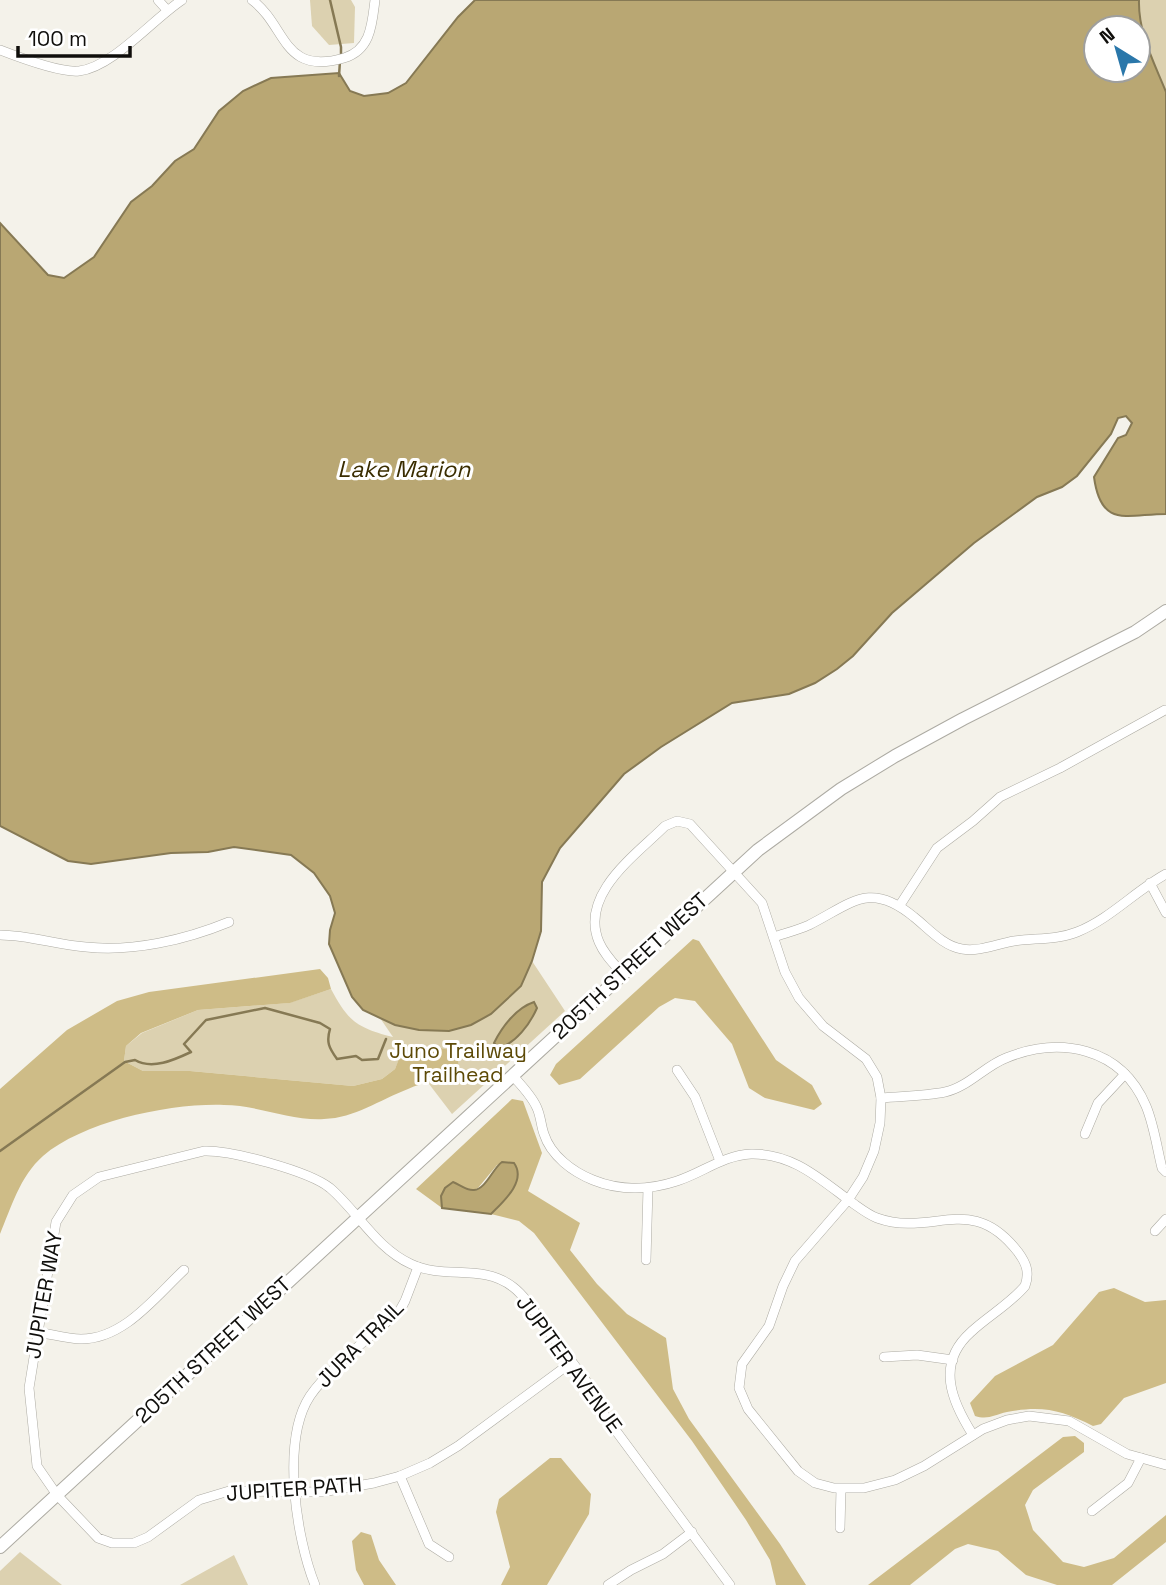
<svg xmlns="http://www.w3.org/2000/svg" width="1166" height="1585" font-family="'Space Grotesk',sans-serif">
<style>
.green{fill:#dcd1b0}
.forest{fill:#cebc87}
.water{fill:#b9a773;stroke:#867954;stroke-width:2;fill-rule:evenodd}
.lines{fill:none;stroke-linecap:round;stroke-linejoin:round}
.stream{stroke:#867954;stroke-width:2.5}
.street-casing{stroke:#adaba3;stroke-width:10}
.secondary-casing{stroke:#adaba3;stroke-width:14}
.street{stroke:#fff;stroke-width:9}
.secondary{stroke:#fff;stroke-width:12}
.labels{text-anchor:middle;stroke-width:6;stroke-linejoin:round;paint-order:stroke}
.street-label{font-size:21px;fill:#0f0e0b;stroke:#fff}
.park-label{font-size:21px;fill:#5d4a07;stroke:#fff}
.water-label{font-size:23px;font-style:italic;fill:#3a2d01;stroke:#fff}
</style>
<rect width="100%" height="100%" fill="#f4f2ea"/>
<g class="green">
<path d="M310,0H351L355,7L354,43L329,45L312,26Z"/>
<path d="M1139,0H1166V92C1153,62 1138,33 1139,0Z"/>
<path d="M532,961L565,1011L452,1114L403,1050L395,1069L382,1079L353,1086L190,1071H143L124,1061L126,1046L142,1033L198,1010L289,1003L331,989C348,1021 357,1028 393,1037L380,1018L395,1025L521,986Z"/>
<path d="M20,1552L62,1585H0V1571Z"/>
<path d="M234,1555L248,1585H180Z"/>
</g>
<g class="forest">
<path d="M693,939L699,941L776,1060L812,1085L822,1104L814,1110L765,1098L749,1088L732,1044L695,1001L675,998L659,1007L580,1079L559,1085L550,1075L556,1064Z"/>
<path d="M320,969L328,978L331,989L290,1003L198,1010L141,1033L126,1046L124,1061L143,1071H190L353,1086L382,1079L395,1069L404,1046L414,1044L451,1050L458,1061L459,1076C442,1080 423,1082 408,1089C379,1100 355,1118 324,1119C291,1121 257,1105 224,1105C171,1103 84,1121 43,1156C20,1176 11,1208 0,1234V1089L67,1030L117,1001L149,992Z"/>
<path d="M512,1099L523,1101L542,1153L528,1191L580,1223L570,1250L597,1284L627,1314L666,1338L673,1389L689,1419L780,1544L806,1585H776L770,1560L746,1520L692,1441L534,1233L519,1221L491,1214L497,1209L509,1162L497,1165L478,1188L474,1190L461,1187L441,1196L442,1208L416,1189Z"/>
<path d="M1114,1288L1145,1302L1166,1300V1383L1124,1398L1101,1424L1093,1426C1062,1410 1042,1405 1007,1412C994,1415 988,1420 975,1416L970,1403L995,1376L1053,1345L1099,1292Z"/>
<path d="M1075,1436L1084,1443V1452L1033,1490L1025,1505L1033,1530L1063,1562L1084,1567L1114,1558L1166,1515V1542L1112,1585H1057L1026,1575L998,1551L968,1544L955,1549L910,1585H868L1063,1437Z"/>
<path d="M550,1458H561L591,1494L589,1514L547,1585H501L510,1567L496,1512L499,1499Z"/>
<path d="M361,1532L371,1535L379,1560L396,1585H364L356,1570L352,1541Z"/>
</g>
<g class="water">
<path d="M475,0H1139C1138,33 1154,62 1166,92V514C1127,514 1101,529 1094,477L1118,438L1126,435L1132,423L1126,416L1118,418L1111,434L1077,476L1062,487L1037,497L974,543L892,613L853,656L837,669L815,683L789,694L732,703L661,747L624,774L560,848L542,882L541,931L532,961L521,986L491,1014L471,1025L449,1031L419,1030L395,1025L363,1010L352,997L329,944L330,930L335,913L330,896L314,873L291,855L234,847L208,852L171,853L91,864L68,861L0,826V223L48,275L64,278L94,257L131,202L152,186L175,161L194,149L219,111L243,91L271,78L339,73L350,91L364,96L388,93L406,83L458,17ZM1138,28V70H1096V28Z"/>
<path d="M534,1002L537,1008C530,1024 516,1043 499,1048L494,1043C502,1027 516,1008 534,1002Z"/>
<path d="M502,1162L514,1163C527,1181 503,1202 491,1214L442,1208L441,1196L445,1188L453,1182C459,1184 467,1191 474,1190C486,1189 493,1168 502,1162Z"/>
</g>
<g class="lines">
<g class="stream">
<path d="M330,0L341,47V55"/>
<path d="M339,76L340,61"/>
<path d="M0,1151L125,1062L135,1060C152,1070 174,1060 191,1052L184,1044L206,1020L265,1008L320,1023L330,1029C326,1042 329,1048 337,1059L356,1056L362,1060L378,1059L386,1039"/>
</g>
<defs>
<g id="street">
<path d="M158,0L167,10"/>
<path d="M252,0C287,26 282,76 344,58C371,50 372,24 375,0"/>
<path d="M0,50C18,57 61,73 79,71C113,67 153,19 182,0"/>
<path d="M1150,883L1166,913"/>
<path d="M900,905L937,848L973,821L1000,797L1060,768L1165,710"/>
<path d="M0,935C29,935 57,945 86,947C133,952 185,940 229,922"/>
<path d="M774,937C786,933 798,930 809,925C851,904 869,880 914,917C928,928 943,946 962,949C979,952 997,944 1014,941C1035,938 1057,940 1077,932C1110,919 1135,891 1166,874"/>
<path d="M622,973C613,963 604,954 599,942C579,894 636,855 665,826L677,821L690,824L762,903L785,972L799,998L823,1026L866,1059L877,1077L881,1098L880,1123L874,1151L863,1177L848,1200L795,1261L783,1286L769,1326L742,1364L739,1388L748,1409L798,1471L815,1483L834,1488H864L895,1480L924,1466L983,1429L1007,1420L1029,1416L1069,1421L1127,1454L1166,1465"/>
<path d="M677,1070L695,1097L720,1161"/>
<path d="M512,1075C521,1085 532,1096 537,1108C541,1117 541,1126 544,1134C551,1156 573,1172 593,1180C620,1191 650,1190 677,1181C702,1173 724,1155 751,1154C794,1153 822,1181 854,1204C861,1209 869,1215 877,1218C933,1238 971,1191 1018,1252C1026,1263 1030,1272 1025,1286C1010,1304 988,1316 971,1332C935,1364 952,1402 973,1435"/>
<path d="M881,1098C902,1096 925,1096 945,1092C968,1087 985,1066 1006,1058C1060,1036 1121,1047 1146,1106C1154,1125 1157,1148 1162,1168L1166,1172"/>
<path d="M1085,1134L1098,1103L1125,1074"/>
<path d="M1155,1231L1166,1219"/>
<path d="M646,1260L648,1188"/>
<path d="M37,1332C51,1334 67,1339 81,1339C124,1339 155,1297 184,1270"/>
<path d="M884,1357L917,1355L953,1360"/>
<path d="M572,1362L458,1446L430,1463L400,1476L374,1483L322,1492L229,1491L199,1500L148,1537L134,1543H112L98,1538L57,1495L37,1466L29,1388L56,1222L73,1195L99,1177L204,1151C230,1150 309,1171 330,1188C358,1212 376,1248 411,1264C445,1280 482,1263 513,1287C525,1296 534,1311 543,1324C559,1345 576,1366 591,1388C597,1397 600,1407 605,1416L730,1585"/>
<path d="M400,1476L429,1544L449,1557"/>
<path d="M1092,1511L1128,1483L1141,1458"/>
<path d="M840,1528L841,1489"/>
<path d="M315,1585C296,1538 281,1440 310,1396C329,1368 374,1334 400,1310L405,1301L418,1267"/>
<path d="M608,1585L631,1570L663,1554L692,1532"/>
</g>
<path id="secondary" d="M0,1547L758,850L841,789L895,756L963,719L1135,632L1166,611"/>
</defs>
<use href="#street" class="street-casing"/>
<use href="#secondary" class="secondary-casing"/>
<use href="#street" class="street"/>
<use href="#secondary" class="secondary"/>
</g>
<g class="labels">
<g class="street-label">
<text transform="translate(630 966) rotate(-43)" y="7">205TH STREET WEST</text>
<text transform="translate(44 1295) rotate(-80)" y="7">JUPITER WAY</text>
<text transform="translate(360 1344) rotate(-45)" y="7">JURA TRAIL</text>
<text transform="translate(213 1350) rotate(-43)" y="7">205TH STREET WEST</text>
<text transform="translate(569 1364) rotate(54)" y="7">JUPITER AVENUE</text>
<text transform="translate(294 1489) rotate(-4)" y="7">JUPITER PATH</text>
</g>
<g class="park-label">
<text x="458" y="1058">Juno Trailway<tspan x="458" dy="24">Trailhead</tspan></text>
</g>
<g class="water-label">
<text x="404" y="477">Lake Marion</text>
</g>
</g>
<g transform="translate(1117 49) rotate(323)"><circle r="33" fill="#ffffff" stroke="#9f9f9d" stroke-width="2"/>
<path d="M0-5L12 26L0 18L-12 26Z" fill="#2a77aa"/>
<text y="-10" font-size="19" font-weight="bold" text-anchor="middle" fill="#0f0e0b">N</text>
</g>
<path d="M18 46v10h112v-10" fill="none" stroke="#0f0e0b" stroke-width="3.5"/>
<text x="28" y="46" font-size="21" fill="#0f0e0b" stroke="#ffffff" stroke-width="5" paint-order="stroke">100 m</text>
</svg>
